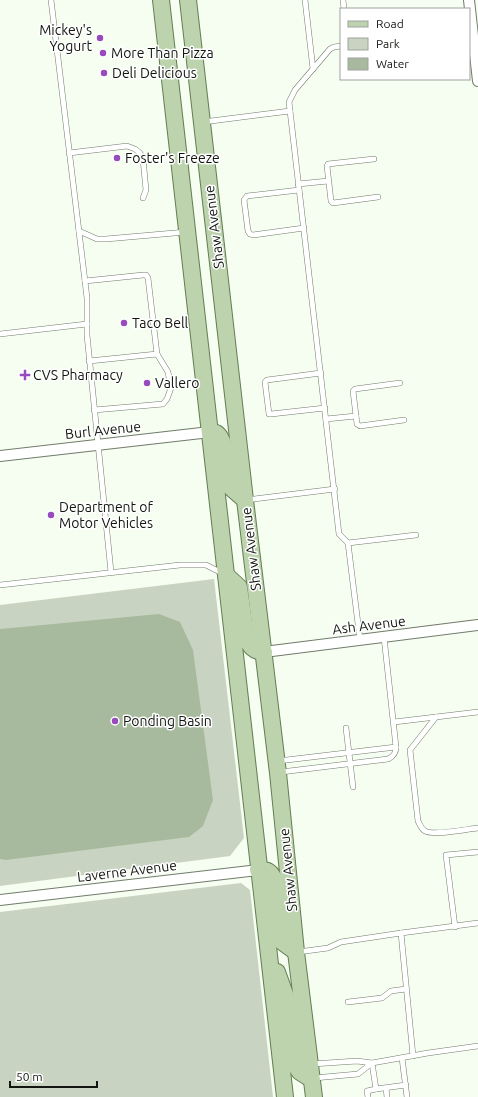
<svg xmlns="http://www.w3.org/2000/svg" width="478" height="1097" font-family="Ubuntu,sans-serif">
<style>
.green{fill:#c8d4c1}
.water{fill:#a8ba9e}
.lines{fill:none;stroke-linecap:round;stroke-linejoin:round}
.service-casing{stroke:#717b6b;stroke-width:6}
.minor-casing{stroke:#717b6b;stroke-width:12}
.primary-casing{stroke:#637d53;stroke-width:18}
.service{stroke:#fff;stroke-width:5}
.minor{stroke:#fff;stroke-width:10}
.primary{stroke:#bcd3ad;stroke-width:16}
.poi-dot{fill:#984bbc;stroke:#fff;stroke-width:1.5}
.labels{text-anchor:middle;stroke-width:3;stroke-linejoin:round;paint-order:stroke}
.poi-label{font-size:14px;fill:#121610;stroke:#fff;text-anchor:start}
.street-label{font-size:14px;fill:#121610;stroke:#fff}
</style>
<rect width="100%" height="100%" fill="#f5fef0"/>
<g class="green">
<path d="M214,579L244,838L230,856L0,886V605Z"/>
<path d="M241,883L250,890L273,1097H0V912Z"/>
</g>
<path class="water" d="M159,614L180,622L193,650L213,800L203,826L189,837L6,860L0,859V629Z"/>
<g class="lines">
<defs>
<g id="service">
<path d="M51,0L87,298V335L111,572"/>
<path d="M305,0L313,69"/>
<path d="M343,0L344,9"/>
<path d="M341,46L334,47L330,49L295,90L289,102L339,534L348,543L360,640"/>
<path d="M203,122L290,111"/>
<path d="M69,153L127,146L135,149L140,153L143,159L146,190L143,198"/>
<path d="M374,159L328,164L327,166L331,201L333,203L378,197"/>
<path d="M298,184L328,181"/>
<path d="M299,190L247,196L244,200L248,231L250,234L253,235L304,228"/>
<path d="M79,231L97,239H106L186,232"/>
<path d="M85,281L143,275H146L148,278L157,354"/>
<path d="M0,334L87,324"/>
<path d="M89,361L157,354L168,372L171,388L167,399L163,404L94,410"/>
<path d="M321,373L267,380L265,382L269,414H271L325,408"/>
<path d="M400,383L355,389L353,391L357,424L360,426L404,420"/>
<path d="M326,419L356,416"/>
<path d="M246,500L335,489"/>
<path d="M348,543L416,535"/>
<path d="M0,585L180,565H206L222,573"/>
<path d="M478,712L436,717L410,750L418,821C420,824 421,829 425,831C433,836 468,829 478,828"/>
<path d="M394,722L436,717"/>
<path d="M346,728L353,787"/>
<path d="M278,761L396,747"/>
<path d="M281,772L388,759C394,756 396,753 396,747L384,637"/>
<path d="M455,927L446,855L478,852"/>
<path d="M401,933L413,1056"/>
<path d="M298,952L328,948L341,942L401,933L478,923"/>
<path d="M348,1002L382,998L391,991L406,989"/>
<path d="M402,1058L407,1097"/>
<path d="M312,1064L357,1061L372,1063L358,1074L314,1078"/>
<path d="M386,1088L387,1097"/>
<path d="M376,1089L406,1085"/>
<path d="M368,1097L367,1091L376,1089L372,1063L428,1053L478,1046"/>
</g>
<g id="minor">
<path d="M469,0L478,81"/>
<path d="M0,456L210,432"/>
<path d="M264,652L478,625"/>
<path d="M0,900L258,870"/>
</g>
<g id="primary">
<path d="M161,0C202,366 242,732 285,1097"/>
<path d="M188,0L245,500L278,773L296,952L314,1097"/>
<path d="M210,432C212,433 214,432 216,433C227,439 228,475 229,486L245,500"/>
<path d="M226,575L239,587L246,637C250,647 253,651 264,652"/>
<path d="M258,870C267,870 270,870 274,879L281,941L296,952"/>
<path d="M277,972L286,997L295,1065L300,1072L311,1079"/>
</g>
</defs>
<use href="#service" class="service-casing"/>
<use href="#minor" class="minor-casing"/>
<use href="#primary" class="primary-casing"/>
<use href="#service" class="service"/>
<use href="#minor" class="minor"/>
<use href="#primary" class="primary"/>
</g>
<g class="poi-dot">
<circle cx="100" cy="38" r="4"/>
<circle cx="103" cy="53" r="4"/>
<circle cx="104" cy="73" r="4"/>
<circle cx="117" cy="158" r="4"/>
<circle cx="124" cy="323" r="4"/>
<path d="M23 369h4v4h4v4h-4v4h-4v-4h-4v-4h4z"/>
<circle cx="147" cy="383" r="4"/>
<circle cx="51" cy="515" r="4"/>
<circle cx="115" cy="721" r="4"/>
</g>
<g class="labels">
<g class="poi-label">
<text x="92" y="35" text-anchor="end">Mickey's<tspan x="92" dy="16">Yogurt</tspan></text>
<text x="111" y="58">More Than Pizza</text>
<text x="112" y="78">Deli Delicious</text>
<text x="125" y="163">Foster's Freeze</text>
<text x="132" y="328">Taco Bell</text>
<text x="33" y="380">CVS Pharmacy</text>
<text x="155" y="388">Vallero</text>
<text x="59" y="512">Department of<tspan x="59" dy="16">Motor Vehicles</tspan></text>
<text x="123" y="726">Ponding Basin</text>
</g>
<g class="street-label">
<text transform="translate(214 227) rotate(-97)" y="5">Shaw Avenue</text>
<text transform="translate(103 430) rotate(-6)" y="5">Burl Avenue</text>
<text transform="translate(251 549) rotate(-97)" y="5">Shaw Avenue</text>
<text transform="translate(369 625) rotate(-7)" y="5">Ash Avenue</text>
<text transform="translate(288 870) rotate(-96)" y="5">Shaw Avenue</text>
<text transform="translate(127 871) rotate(-7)" y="5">Laverne Avenue</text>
</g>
</g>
<rect x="340" y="8" width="130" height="72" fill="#ffffff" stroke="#a0a29f"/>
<rect x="348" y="21" width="20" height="6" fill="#bcd3ad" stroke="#a0a29f"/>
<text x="376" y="28" font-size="12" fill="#121610">Road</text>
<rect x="348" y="38" width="20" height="12" fill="#c8d4c1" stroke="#a0a29f"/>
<text x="376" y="48" font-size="12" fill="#121610">Park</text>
<rect x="348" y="58" width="20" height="12" fill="#a8ba9e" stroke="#a0a29f"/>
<text x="376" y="68" font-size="12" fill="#121610">Water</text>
<path d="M10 1081v6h87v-6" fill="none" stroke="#121610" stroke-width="2"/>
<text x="16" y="1081" font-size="12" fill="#121610" stroke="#ffffff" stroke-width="3" paint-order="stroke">50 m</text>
</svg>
